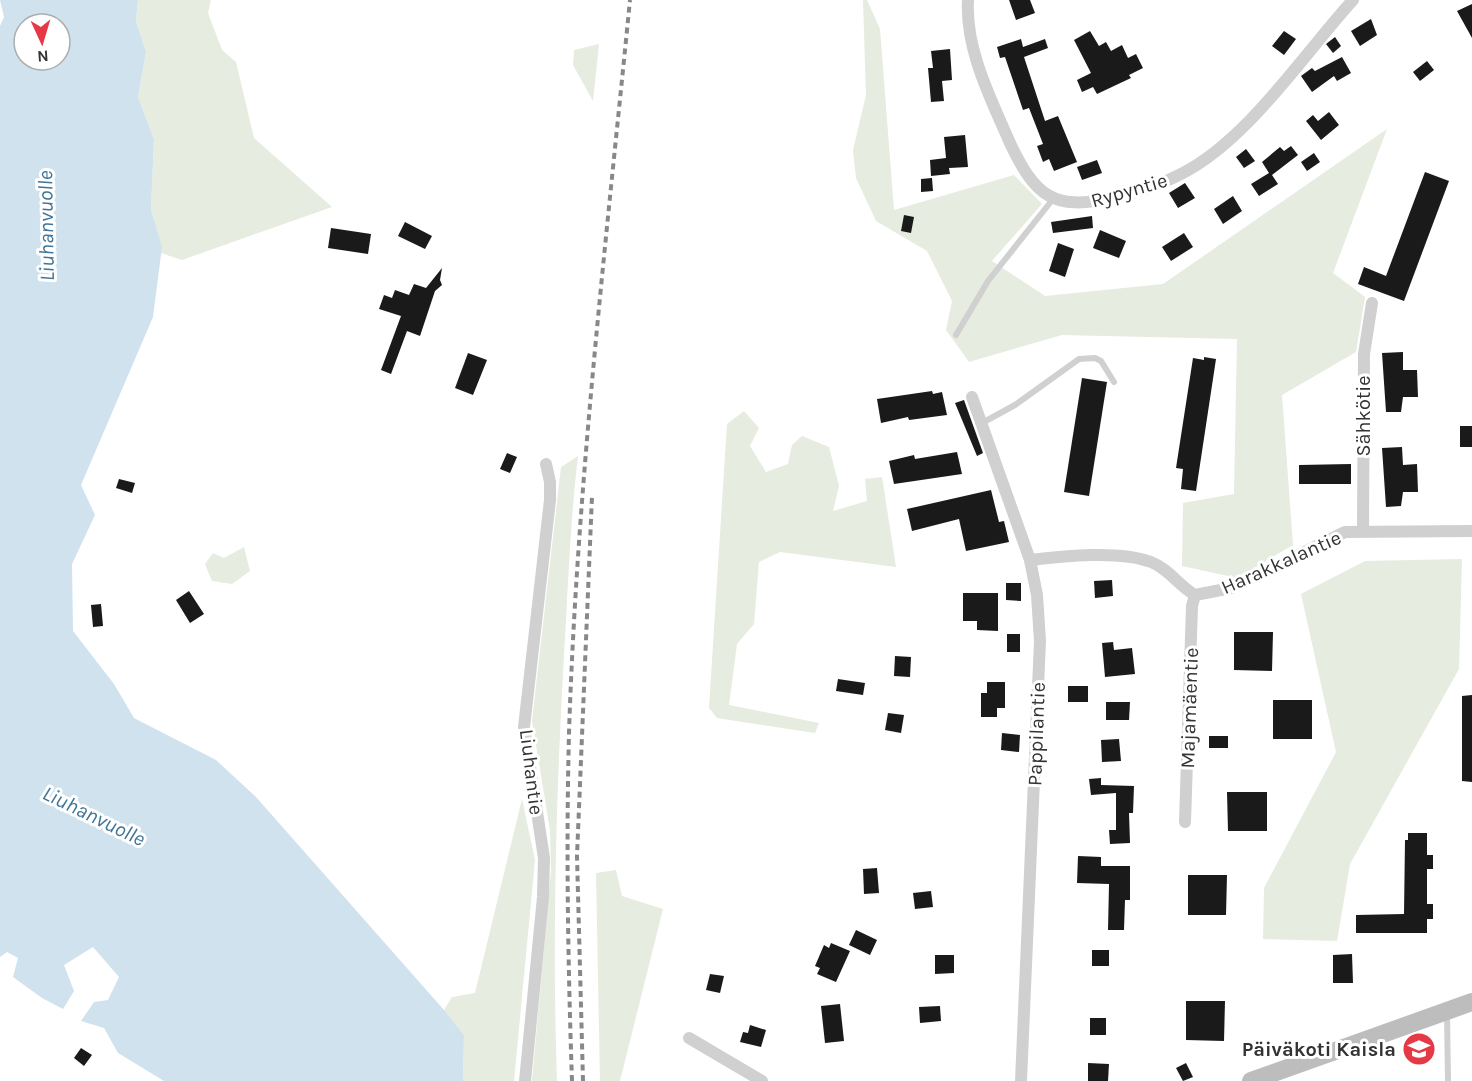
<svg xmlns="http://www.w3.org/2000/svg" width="1472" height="1081" font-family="Karla,sans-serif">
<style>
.green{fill:#e6ecdf}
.water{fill:#cfe2ee;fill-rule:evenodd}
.building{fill:#1a1a1a}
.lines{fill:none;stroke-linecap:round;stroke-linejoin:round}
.lane{stroke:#d0d0d0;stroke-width:6}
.street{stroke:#d0d0d0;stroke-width:12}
.secondary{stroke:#bdbdbd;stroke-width:18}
.rail{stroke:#888;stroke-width:4;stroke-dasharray:6 4.5;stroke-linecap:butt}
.labels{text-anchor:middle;stroke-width:6;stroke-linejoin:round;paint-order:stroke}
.street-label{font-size:20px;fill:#333;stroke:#fff}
.poi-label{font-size:20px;font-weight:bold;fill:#333;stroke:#fff;text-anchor:end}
.water-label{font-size:21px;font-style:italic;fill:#3f7597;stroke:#fff}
</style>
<rect width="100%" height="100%" fill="#fff"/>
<g class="green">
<path d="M138,0H211L208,13L222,50L236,62L254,138L332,207L182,260L161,253L151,210L154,139L138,97L146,52L136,21Z"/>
<path d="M863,0H867L880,29L894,210L1014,175L1042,204L992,261L1045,296L1163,284L1387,129L1333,273L1365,297L1356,352L1282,395L1293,545L1237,578L1182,566L1183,503L1234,494L1237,339L1062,335L969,362L946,330L952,301L927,251L876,221L856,178L853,150L866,95Z"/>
<path d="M599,44L593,101L573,65L574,50Z"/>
<path d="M744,411L759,428L750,446L766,472L788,464L792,445L802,436L829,447L839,486L833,511L867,501L865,479L882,477L896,567L780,552L759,562L754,624L737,644L729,705L819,723L815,733L717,718L709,708L727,424Z"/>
<path d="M578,456C570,522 568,588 564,655C556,796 552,939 557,1081H532L551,870L550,830L532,721L561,467Z"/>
<path d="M244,547L250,571L232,584L212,581L205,564L213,553L224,558Z"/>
<path d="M1462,559L1459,669L1350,864L1337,941L1263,939L1264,888L1336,752L1301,594L1365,561Z"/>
<path d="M522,799L535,860L514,1081H463L464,1035L444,1010L452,997L475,993Z"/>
<path d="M616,870L622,896L663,909L620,1081H600L596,873Z"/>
</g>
<path class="water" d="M0,0H138L136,21L146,52L138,97L154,139L151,210L162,247L153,317L81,485L95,515L72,564L73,631L114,684L134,718L216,760L256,797L444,1010L464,1035L463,1081H164L118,1053L104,1028L81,1021L94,1002L108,1000L119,977L93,947L64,965L74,991L63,1009L42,998L13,977L18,958L7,952L0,957V26L4,17ZM24,24H60V60H24Z"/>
<g class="building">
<path d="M1009,0H1030L1035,13L1016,20Z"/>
<path d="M1472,4V38L1457,11Z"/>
<path d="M1371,19L1377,35L1360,46L1351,31Z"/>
<path d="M1090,31L1099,46L1106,42L1111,51L1122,45L1128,58L1136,54L1143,68L1129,75L1131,78L1097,94L1093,87L1082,92L1077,80L1091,73L1074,40Z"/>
<path d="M1284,31L1296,39L1284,55L1272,46Z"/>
<path d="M1335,37L1341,46L1333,53L1326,44Z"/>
<path d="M1021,39L1023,47L1045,39L1048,48L1024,57L1045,121L1058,116L1077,162L1054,171L1049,159L1043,162L1037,146L1043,144L1029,108L1023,110L1005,57L1000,58L997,47Z"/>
<path d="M950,49L952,80L942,81L944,101L931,102L928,68H933L931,51Z"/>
<path d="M1342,57L1351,73L1337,81L1334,76L1312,92L1301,76L1312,68L1315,71Z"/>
<path d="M1427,61L1434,70L1420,81L1413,72Z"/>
<path d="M1329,112L1339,125L1321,140L1306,121L1313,115L1318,121Z"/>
<path d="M965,135L968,167L949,168L950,174L931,176L930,160L946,158L944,137Z"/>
<path d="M1291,146L1298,155L1272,175L1278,184L1259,196L1251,184L1269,173L1262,162L1280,147L1284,151Z"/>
<path d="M1246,149L1255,161L1244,168L1236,157Z"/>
<path d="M1314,153L1320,162L1307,171L1301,162Z"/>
<path d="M1097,160L1102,173L1082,180L1077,167Z"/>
<path d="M1425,172L1449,181L1404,301L1358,284L1364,267L1386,276Z"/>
<path d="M932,178L933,191L921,192V179Z"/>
<path d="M1185,183L1195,198L1178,208L1169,193Z"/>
<path d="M1233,196L1242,211L1223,224L1214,209Z"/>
<path d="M904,215L914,217L911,233L901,231Z"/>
<path d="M1092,216L1093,228L1053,233L1051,222Z"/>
<path d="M405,222L432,236L425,249L398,236Z"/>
<path d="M331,228L371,234L368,254L328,248Z"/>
<path d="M1100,230L1126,241L1119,258L1093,248Z"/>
<path d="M1184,233L1193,247L1171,261L1162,247Z"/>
<path d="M1058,243L1074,249L1065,277L1049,271Z"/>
<path d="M442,268L440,280L442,285L435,291L420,336L407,331L391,374L381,370L401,316L379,309L384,295L392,298L395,290L409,295L414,284L426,288Z"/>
<path d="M1403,352V370H1417L1418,397H1403L1401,412H1386L1382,353Z"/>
<path d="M468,353L487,360L473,395L455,388Z"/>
<path d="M1204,357L1216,359L1196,491L1181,489L1183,469L1176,468L1193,358L1204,360Z"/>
<path d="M1082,378L1107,382L1089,496L1064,492Z"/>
<path d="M932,391L933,394L942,392L947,415L909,420L908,417L881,423L877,399Z"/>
<path d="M964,400L983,453L977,456L955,403Z"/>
<rect x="1460" y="426" width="12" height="21"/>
<path d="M1402,447L1403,465L1417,464L1418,492H1403L1401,506L1386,507L1382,448Z"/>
<path d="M957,452L962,474L894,484L889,461L914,455L915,459Z"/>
<path d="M507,453L517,457L510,473L500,469Z"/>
<path d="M1351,464V484H1299V465Z"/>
<path d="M119,479L135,483L132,493L116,488Z"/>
<path d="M991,490L999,522L1004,521L1009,542L966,551L959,519L912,531L907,509Z"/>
<path d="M1112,580L1113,596L1095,598L1094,581Z"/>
<path d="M1006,583H1021V601L1006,600Z"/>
<path d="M189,591L204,614L190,623L176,600Z"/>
<path d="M963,593H998V631L977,630V621H963Z"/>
<path d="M101,604L103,626L93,627L91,605Z"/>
<path d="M1234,632H1273L1272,671L1234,670Z"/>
<rect x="1007" y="634" width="13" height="18"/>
<path d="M1113,642L1114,650L1132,648L1135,674L1105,677L1102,643Z"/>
<path d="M895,656L911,657L910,677L894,676Z"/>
<path d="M838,679L865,683L863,695L836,691Z"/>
<path d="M987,682H1005V708H997V717H981V693H987Z"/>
<rect x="1068" y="686" width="20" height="16"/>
<path d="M1472,695V782L1462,781V696Z"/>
<rect x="1273" y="700" width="39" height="39"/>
<path d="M1106,702H1130L1129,720H1106Z"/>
<path d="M888,713L904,715L901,733L885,730Z"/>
<path d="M1002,733L1020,735L1019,752L1001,750Z"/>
<rect x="1209" y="736" width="19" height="12"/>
<path d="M1119,739L1121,761L1102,762L1101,740Z"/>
<path d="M1101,778V785L1134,786L1133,813H1129L1130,843L1110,844L1109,830H1116V793L1091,795L1089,779Z"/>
<path d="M1227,792H1267V831H1228Z"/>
<path d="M1408,833H1427V855H1433V869H1427V904H1433V919H1427V933H1356V915L1404,914L1405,840H1408Z"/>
<path d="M1078,856L1101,857V866H1130V900H1125L1124,930H1108L1109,884L1077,883Z"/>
<path d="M877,868L879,893L864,894L863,869Z"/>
<path d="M1188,875H1227L1226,915H1188Z"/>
<path d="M931,891L933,907L915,909L913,893Z"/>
<path d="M856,930L877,940L870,955L849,945Z"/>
<path d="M831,943L850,951L836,982L817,974L820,968L815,966L824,945L829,948Z"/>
<rect x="1092" y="950" width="17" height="16"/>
<path d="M1352,954L1353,983H1333V955Z"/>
<path d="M935,955H954V973L935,974Z"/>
<path d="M710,974L724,976L720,993L706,990Z"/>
<path d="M1186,1001H1225L1224,1041L1186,1040Z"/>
<path d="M840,1004L844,1041L825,1043L821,1006Z"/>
<path d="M940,1006L941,1021L920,1023L919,1007Z"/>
<rect x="1090" y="1018" width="16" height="17"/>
<path d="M750,1025L766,1030L761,1047L740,1042L743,1032L748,1033Z"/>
<path d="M81,1048L92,1055L84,1066L74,1058Z"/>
<path d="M1088,1063L1109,1064L1108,1081H1088Z"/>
<path d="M1186,1063L1193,1077L1183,1081L1176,1068Z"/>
</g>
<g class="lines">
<g class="lane">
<path d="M956,335L988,281L1053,199"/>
<path d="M982,423L1015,405L1079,359L1095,358L1101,361L1114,382"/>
<path d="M1447,1013L1448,1081"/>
</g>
<g class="street">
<path d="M968,0C965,49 991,99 1010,143C1035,196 1053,211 1112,198C1134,193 1160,185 1181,174C1247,141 1303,55 1353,0"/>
<path d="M972,397L1030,560L1037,595L1040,641L1021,1081"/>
<path d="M1363,531L1364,354L1372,303"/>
<path d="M1030,560C1064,556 1119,550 1151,562C1169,569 1179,586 1195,595L1231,588L1345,532L1472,531"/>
<path d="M1185,822L1192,606L1195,595"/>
<path d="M689,1038L762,1081"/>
<path d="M525,1081L543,897L544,858L524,727L550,500V482L546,464"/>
</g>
<path class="secondary" d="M1251,1081L1472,1002"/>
<g class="rail">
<path d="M572,1081C568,965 566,849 569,733C577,488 606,243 630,0"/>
<path d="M583,1081L577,856L592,496"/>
</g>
</g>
<defs>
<symbol id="school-disc" viewBox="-11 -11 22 22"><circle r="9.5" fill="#e63946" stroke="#fff"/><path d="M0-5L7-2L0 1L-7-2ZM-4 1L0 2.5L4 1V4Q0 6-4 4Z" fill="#fff"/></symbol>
</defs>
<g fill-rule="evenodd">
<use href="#school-disc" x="1400" y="1030" width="38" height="38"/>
</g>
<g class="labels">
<g class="street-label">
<text transform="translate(1129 190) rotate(-16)" y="7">Rypyntie</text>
<text transform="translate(1363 416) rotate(-90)" y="7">Sähkötie</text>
<text transform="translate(1281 562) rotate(-24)" y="7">Harakkalantie</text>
<text transform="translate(1189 708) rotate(-88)" y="7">Majamäentie</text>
<text transform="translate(1036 734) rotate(-88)" y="7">Pappilantie</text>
<text transform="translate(532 772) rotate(83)" y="7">Liuhantie</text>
</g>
<g class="poi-label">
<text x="1396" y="1056">Päiväkoti Kaisla</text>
</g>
<g class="water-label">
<text transform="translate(46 226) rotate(-91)" y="7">Liuhanvuolle</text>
<text transform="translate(94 816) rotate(26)" y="7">Liuhanvuolle</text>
</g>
</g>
<g transform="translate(42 42) rotate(176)"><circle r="28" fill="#ffffff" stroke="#adadad" stroke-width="1.5"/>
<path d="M0-4.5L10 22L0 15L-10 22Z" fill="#e63946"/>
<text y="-9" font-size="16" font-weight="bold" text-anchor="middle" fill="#333333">N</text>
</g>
</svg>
